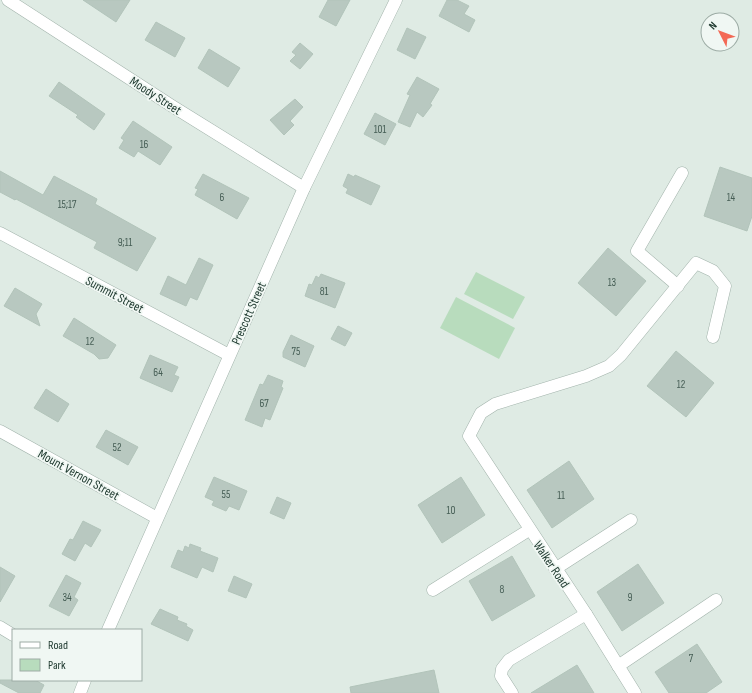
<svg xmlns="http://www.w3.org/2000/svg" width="752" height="693" font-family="'Sofia Sans Condensed',sans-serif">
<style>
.green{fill:#b8dcbd}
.building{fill:#b8c8c0;stroke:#b2c4ba}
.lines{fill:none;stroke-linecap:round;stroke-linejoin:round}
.minor-casing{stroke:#a2b3ab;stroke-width:13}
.minor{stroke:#fff;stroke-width:12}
.labels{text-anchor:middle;stroke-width:3.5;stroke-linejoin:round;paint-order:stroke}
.number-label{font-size:11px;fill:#465e55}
.street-label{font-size:13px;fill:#203b31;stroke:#f0f7f3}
</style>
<rect width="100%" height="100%" fill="#dfebe4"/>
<g class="green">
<path d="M476,272L525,297L513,319L464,294Z"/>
<path d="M456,297L515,328L499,359L440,328Z"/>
</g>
<g class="building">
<path d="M83,0H130L116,22Z"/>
<path d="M328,0H350L336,26L319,17Z"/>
<path d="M447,0H457L469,6L464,14L475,20L469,32L439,16Z"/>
<path d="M156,22L185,38L175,57L145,40Z"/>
<path d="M407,28L426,37L415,59L397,50Z"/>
<path d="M300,43L313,54L300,69L290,61L296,55L292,52Z"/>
<path d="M209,49L240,68L228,87L198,68Z"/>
<path d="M417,77L439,89L430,104L432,105L423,117L417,112L410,127L398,122L410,95L407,94Z"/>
<path d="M59,82L105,114L94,130L76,117L78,115L49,96Z"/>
<path d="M295,99L303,107L290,121L294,125L284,135L270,120Z"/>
<path d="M375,113L396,124L385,145L364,134Z"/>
<path d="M133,121L172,147L160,165L138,151L134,157L119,148L124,140L121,138Z"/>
<path d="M720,167L752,178V216L747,231L704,216Z"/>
<path d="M0,171L43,195L54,176L97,199L95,204L156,238L137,271L94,248L97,242L16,199L15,200L0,192Z"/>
<path d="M203,174L249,198L237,219L195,195L198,189L195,188Z"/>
<path d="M348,174L354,177L355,175L380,186L371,205L346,193L348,189L343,186Z"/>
<path d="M608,248L646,281L616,316L578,283Z"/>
<path d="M199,258L213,265L197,300L190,297L186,306L160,294L168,276L186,285Z"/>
<path d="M321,274L345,283L335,308L305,296L309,284L312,285L316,276L319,278Z"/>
<path d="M15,288L42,304L36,314L40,326L4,306Z"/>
<path d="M74,318L116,345L108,358L99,359L94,354L63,336Z"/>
<path d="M338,326L352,333L345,346L331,339Z"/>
<path d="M291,335L314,346L305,367L283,357V352Z"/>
<path d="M676,351L714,383L686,417L647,386Z"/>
<path d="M150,355L178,367L174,375L179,377L172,392L140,378Z"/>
<path d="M268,375L283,381L281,387L283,388L270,420L265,418L262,427L245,420L260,384L263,385Z"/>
<path d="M46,389L69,404L58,422L34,408Z"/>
<path d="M106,430L138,447L128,465L96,447Z"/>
<path d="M569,461L594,499L552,528L527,490Z"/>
<path d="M214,477L247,491L239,510L229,506L226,511L212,505L214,501L205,497Z"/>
<path d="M461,477L485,515L442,543L418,505Z"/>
<path d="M277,497L291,503L284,519L270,513Z"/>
<path d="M83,521L101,530L91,547L85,543L75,561L62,554L70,539L73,540Z"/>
<path d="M190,544L201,548L200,551L218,558L213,572L202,567L197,578L171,567L178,550L183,552L185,546L189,548Z"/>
<path d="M512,556L535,596L492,621L469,581Z"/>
<path d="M638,564L664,603L622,631L597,592Z"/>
<path d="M0,567L15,576L0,602Z"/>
<path d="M66,575L81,583L74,597L78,600L69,616L49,606Z"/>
<path d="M234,576L252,584L246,598L228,591Z"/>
<path d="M160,609L178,617L177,620L187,624L186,626L193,630L188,641L151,624Z"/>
<path d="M697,644L722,682L706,693H669L655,672Z"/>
<path d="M577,665L594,693H531Z"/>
<path d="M434,670L439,693H351L350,687Z"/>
<path d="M0,680H35L44,685L40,693H19L0,683Z"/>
</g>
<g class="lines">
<defs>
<g id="minor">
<path d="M8,0L172,106L304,188"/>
<path d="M0,233L229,355"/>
<path d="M678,286L637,251L682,173"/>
<path d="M0,431L157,518"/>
<path d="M555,569L631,520"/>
<path d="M433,590L529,530"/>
<path d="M0,627L13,635"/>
<path d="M108,630L304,188L396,0"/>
<path d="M618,666L716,600"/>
<path d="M80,693L85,680"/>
<path d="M512,693L501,676L502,669L509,660L586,614"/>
<path d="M635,693L586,614L469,436L481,413L495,404L586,376L609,366L621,355L696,263L713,271L725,286L713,337"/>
</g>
</defs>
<use href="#minor" class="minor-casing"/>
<use href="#minor" class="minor"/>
</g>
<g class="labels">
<g class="number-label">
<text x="380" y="133">101</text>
<text x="144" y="148">16</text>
<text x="222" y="201">6</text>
<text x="731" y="201">14</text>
<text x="67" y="208">15;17</text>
<text x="125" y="246">9;11</text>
<text x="612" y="286">13</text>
<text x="324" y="295">81</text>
<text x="90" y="345">12</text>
<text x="296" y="355">75</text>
<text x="158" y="376">64</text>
<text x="681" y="388">12</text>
<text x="264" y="407">67</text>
<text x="117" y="451">52</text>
<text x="226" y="498">55</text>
<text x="561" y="499">11</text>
<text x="451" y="514">10</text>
<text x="502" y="593">8</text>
<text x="67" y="601">34</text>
<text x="630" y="601">9</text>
<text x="691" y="662">7</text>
</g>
<g class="street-label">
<text transform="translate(156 95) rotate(33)" y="5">Moody Street</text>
<text transform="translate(115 294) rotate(28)" y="5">Summit Street</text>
<text transform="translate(248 313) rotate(-66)" y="5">Prescott Street</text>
<text transform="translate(79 474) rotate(29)" y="5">Mount Vernon Street</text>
<text transform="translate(552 564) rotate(56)" y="5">Walker Road</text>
</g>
</g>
<rect x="12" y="629" width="130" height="52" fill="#f0f7f3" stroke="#9daca5"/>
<rect x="20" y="642" width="20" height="6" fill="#ffffff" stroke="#9daca5"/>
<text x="48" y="649" font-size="12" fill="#203b31">Road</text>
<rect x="20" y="659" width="20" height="12" fill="#b8dcbd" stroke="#9daca5"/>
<text x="48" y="669" font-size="12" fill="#203b31">Park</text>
<g transform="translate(720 32) rotate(312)"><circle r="19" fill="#f0f7f3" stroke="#9daca5"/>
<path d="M0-3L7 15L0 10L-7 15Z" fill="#f36955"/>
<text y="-6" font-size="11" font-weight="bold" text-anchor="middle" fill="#203b31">N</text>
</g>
</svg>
